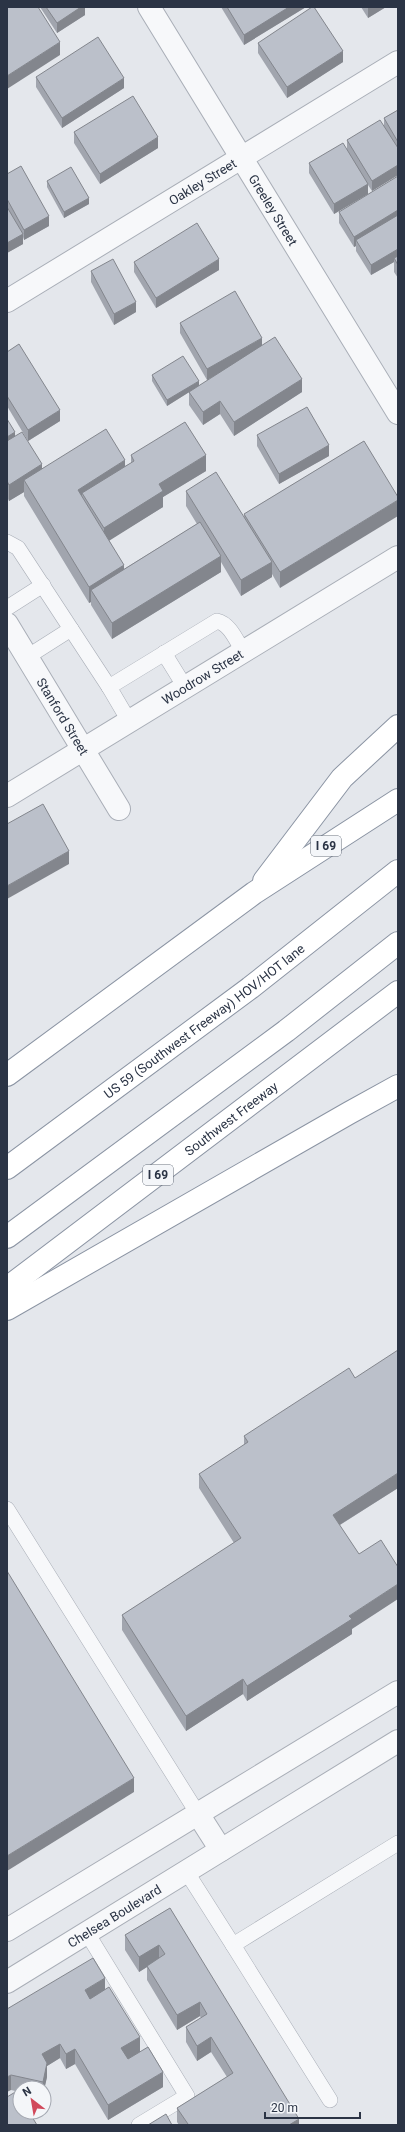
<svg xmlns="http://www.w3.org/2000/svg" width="405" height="2132" font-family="Roboto,sans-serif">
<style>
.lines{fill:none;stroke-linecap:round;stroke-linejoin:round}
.lane-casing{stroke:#a9aeb7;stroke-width:16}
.street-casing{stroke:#a9aeb7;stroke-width:24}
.highway-casing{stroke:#8b94a3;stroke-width:24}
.lane{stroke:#f7f8fa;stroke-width:15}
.street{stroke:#f7f8fa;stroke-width:22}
.highway{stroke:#fff;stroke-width:22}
.wall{fill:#a1a5ae}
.shaded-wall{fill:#83868d}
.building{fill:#bbc0ca;stroke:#83868d}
.labels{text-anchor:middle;stroke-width:3;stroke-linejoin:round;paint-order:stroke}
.shield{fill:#f4f6f9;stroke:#676e7b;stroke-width:1}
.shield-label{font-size:12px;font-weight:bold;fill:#2b3445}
.street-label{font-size:13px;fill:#2b3445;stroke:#f4f6f9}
</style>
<rect width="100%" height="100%" fill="#e4e7ec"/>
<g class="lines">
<defs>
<g id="lane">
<path d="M7,542L18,548L109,687L217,621C230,624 236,640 243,651"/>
<path d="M7,608L43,585"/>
<path d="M164,653L185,687"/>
<path d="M27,657L71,629"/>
<path d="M109,687L129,721"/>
<path d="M7,1509L198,1814"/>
<path d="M186,1871L233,1945L398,1843"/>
<path d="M87,1933L187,2096L139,2125"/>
<path d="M233,1945L330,2100"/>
</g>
<g id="street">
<path id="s1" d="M149,7L398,413"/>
<path id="s2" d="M7,301L398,62"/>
<path id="s3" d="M7,624L119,809"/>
<path id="s4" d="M7,796L398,557"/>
<path d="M198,1814L221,1850"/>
<path d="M7,1930L398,1692"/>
<path id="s5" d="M7,1982L398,1741"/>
</g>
<g id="highway">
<path d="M264,881L342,778L398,726"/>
<path d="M7,1075L254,893L398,800"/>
<path id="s6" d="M7,1168L250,988L398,871"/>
<path d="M7,1237L286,1031L398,943"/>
<path id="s7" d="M7,1288L398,992"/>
<path d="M7,1309L349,1113L398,1086"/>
</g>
</defs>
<use href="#lane" class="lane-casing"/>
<use href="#street" class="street-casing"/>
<use href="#highway" class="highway-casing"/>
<use href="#lane" class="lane"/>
<use href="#street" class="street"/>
<use href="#highway" class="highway"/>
</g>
<g class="wall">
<path d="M40,7H85V15L57,33Z"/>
<path d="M221,7H306L244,45Z"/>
<path d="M361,7H386L368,18Z"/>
<path d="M258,43L343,62L287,98L258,53Z"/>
<path d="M36,77L124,88L62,128L36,87Z"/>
<path d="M398,110V175L372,191L368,185V194L334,214L309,173V163L347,149V140L384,125V118Z"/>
<path d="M74,132L158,148L100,184L74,143Z"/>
<path d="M7,174L49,226L24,240L23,237V244L7,253Z"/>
<path d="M398,176V278L394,272V262L371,275L356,251V246L354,247L339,223V212Z"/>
<path d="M47,181L89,204L64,218L47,187Z"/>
<path d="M134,262L219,270L156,308L134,272Z"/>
<path d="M91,271L136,312L114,325L91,282Z"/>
<path d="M180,323L262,345L302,392L234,436L220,414L203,425L189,405V392L167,406L152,381V375L199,386L218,374L207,380L180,333Z"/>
<path d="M7,352L60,421L28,441L7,406Z"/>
<path d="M7,419L15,436L42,468L125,466L131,463V455L206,471L163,497V507L109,540L124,569L197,524L186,506V491L244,518V514L364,441L280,588L272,574V577L241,596L221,562V572L112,639L91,605V602L89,603L24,496V492L9,501L7,497Z"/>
<path d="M257,435L329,456L279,484L257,446Z"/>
<path d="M244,1436L398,1488L340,1525L352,1629V1634L247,1701L243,1694L186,1731L122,1630V1615L234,1543L199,1488V1474L244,1445Z"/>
<path d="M170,1908L299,2125H179L177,2122V2108L227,2077L211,2052L197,2061L186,2042V2027L201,2018L200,2016L177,2030L147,1980V1967L139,1972L125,1950V1935Z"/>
<path d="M105,1989L140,2052L163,2087L108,2120L75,2064L66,2069L60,2058L47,2066V2077L44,2088H20V2092L11,2090L7,2009Z"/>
</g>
<g class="shaded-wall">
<path d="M81,7H85V15L57,33V23Z"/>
<path d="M289,7H306L244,45V35Z"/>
<path d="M369,7H386L368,18V8Z"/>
<path d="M60,42V55L7,89V76Z"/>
<path d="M343,51V62L287,98V87Z"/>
<path d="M124,78V88L62,128V118Z"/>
<path d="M158,137V148L100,184V174Z"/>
<path d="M398,165V175L372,191V181Z"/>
<path d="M368,184V194L334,214V204Z"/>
<path d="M89,198V204L64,218V212Z"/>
<path d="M398,210V221L356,240V246L354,247V237Z"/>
<path d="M49,216V226L24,240V230Z"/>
<path d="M23,234V244L7,253V243Z"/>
<path d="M398,249V259L394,258V262L371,275V265Z"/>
<path d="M219,259V270L156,308V298Z"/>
<path d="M136,302V312L114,325V314Z"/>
<path d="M262,338V349L207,380V369Z"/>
<path d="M302,379V392L234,436V422Z"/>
<path d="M199,381V386L167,406V400Z"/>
<path d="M220,401V414L203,425V412Z"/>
<path d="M60,410V421L28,441V430Z"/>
<path d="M15,432V445L7,450V437Z"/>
<path d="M329,445V456L279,484V474Z"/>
<path d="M206,455V471L163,497V507L104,544V528L159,484Z"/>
<path d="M125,460V476L82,493V503L78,490Z"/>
<path d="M42,464V480H24V492L9,501V485Z"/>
<path d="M398,500V516L280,588V572Z"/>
<path d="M221,556V572L112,639V623Z"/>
<path d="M272,562V577L241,596V580Z"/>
<path d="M124,565V581L91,590V602L89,603V587Z"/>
<path d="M69,851V864L7,899V886Z"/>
<path d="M398,1473V1488L333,1529V1515Z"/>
<path d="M398,1584V1599L352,1629V1634L247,1701V1686L349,1616Z"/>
<path d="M243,1679V1694L186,1731V1716Z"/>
<path d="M134,1778V1792L7,1871V1856Z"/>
<path d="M159,1945V1959L147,1966V1967L139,1972V1957Z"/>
<path d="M105,1978V1993L85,2005V1990Z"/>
<path d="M200,2002V2016L177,2030V2015Z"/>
<path d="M140,2037V2052L121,2063V2048Z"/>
<path d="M211,2037V2052L197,2061V2046Z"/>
<path d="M60,2044V2058L47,2066V2077L44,2091V2088H43L42,2054Z"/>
<path d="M75,2049V2064L66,2069V2054Z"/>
<path d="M163,2072V2087L108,2120V2105Z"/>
<path d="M11,2075V2090L7,2092V2077Z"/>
<path d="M299,2119V2125H289Z"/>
</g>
<g class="building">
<path d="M7,7H38L60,42L7,76Z"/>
<path d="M46,7H81L57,23Z"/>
<path d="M227,7H289L244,35Z"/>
<path d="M312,7H314L343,51L287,87L258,43Z"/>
<path d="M98,37L124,78L62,118L36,77Z"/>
<path d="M133,96L158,137L100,174L74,132Z"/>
<path d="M398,110V142L384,118Z"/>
<path d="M380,120L398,148V165L372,181L347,140Z"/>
<path d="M343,143L368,184L334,204L309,163Z"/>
<path d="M21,166L49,216L24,230L7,199V174Z"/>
<path d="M71,167L89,198L64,212L47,181Z"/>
<path d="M398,176V210L354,237L339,212Z"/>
<path d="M7,207L23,234L7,243Z"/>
<path d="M398,215V249L371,265L356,240Z"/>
<path d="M197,223L219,259L156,298L134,262Z"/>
<path d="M398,256V265L394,258Z"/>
<path d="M113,259L136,302L114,314L91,271Z"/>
<path d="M235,291L262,338L207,369L180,323Z"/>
<path d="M275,337L302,379L234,422L220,401L203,412L189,392Z"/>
<path d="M19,344L60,410L28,430L7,396V352Z"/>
<path d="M183,356L199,381L167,400L152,375Z"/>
<path d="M307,407L329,445L279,474L257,435Z"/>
<path d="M7,419L15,432L7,437Z"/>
<path d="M185,422L206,455L159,484L163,491L104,528L82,493L134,461L131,455Z"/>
<path d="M106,429L125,460L78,490L124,565L89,587L24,480Z"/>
<path d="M22,432L42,464L9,485L7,481V441Z"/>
<path d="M364,441L398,497V500L280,572L244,514Z"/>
<path d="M216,472L272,562L241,580L186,491Z"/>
<path d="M200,522L221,556L112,623L91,590Z"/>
<path d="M43,804L69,851L7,886V824Z"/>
<path d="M398,1350V1473L333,1515L359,1554L381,1540L398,1567V1584L349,1616L352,1619L247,1686L243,1679L186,1716L122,1615L241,1538L199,1474L248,1442L244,1436L349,1368L355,1378Z"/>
<path d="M7,1571L134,1778L7,1856Z"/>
<path d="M170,1908L299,2119L289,2125H187L188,2124L177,2108L233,2073L211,2037L197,2046L186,2027L207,2014L200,2002L177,2015L147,1966L165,1954L159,1945L139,1957L125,1935Z"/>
<path d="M93,1958L105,1978L85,1990L90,1999L109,1987L140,2037L121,2048L128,2059L148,2047L163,2072L108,2105L75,2049L66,2054L60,2044L42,2054L47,2063L43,2082L11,2075L7,2077V2009Z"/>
<path d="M17,2091L20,2096V2112H29L37,2125H7V2097Z"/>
<path d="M166,2114L172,2125H148Z"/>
</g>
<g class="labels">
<g class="shield">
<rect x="311" y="836" width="30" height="20" rx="3"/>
<rect x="143" y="1165" width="30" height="20" rx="3"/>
</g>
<g class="shield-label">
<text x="326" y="850">I 69</text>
<text x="158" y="1179">I 69</text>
</g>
<g class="street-label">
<text dy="5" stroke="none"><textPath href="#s2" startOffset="229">Oakley Street</textPath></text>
<text dy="5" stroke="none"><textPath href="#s1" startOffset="238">Greeley Street</textPath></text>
<text dy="5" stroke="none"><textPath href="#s4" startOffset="229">Woodrow Street</textPath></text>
<text dy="5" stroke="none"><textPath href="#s3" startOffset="108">Stanford Street</textPath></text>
<text dy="5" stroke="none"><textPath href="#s6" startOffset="246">US 59 (Southwest Freeway) HOV/HOT lane</textPath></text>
<text dy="5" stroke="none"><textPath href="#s7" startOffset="281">Southwest Freeway</textPath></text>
<text dy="5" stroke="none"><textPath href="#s5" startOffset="126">Chelsea Boulevard</textPath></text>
</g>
</g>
<rect width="405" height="2132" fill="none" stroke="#2b3445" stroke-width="16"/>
<g transform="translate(32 2100) rotate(329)"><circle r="19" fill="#f4f6f9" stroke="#a4a8b1"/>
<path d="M0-3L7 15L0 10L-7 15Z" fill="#d1495b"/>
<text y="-6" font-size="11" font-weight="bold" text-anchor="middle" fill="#2b3445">N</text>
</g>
<path d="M265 2112v6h95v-6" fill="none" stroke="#2b3445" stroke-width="2"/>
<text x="271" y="2112" font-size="12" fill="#2b3445" stroke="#f4f6f9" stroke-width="3" paint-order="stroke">20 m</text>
</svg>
